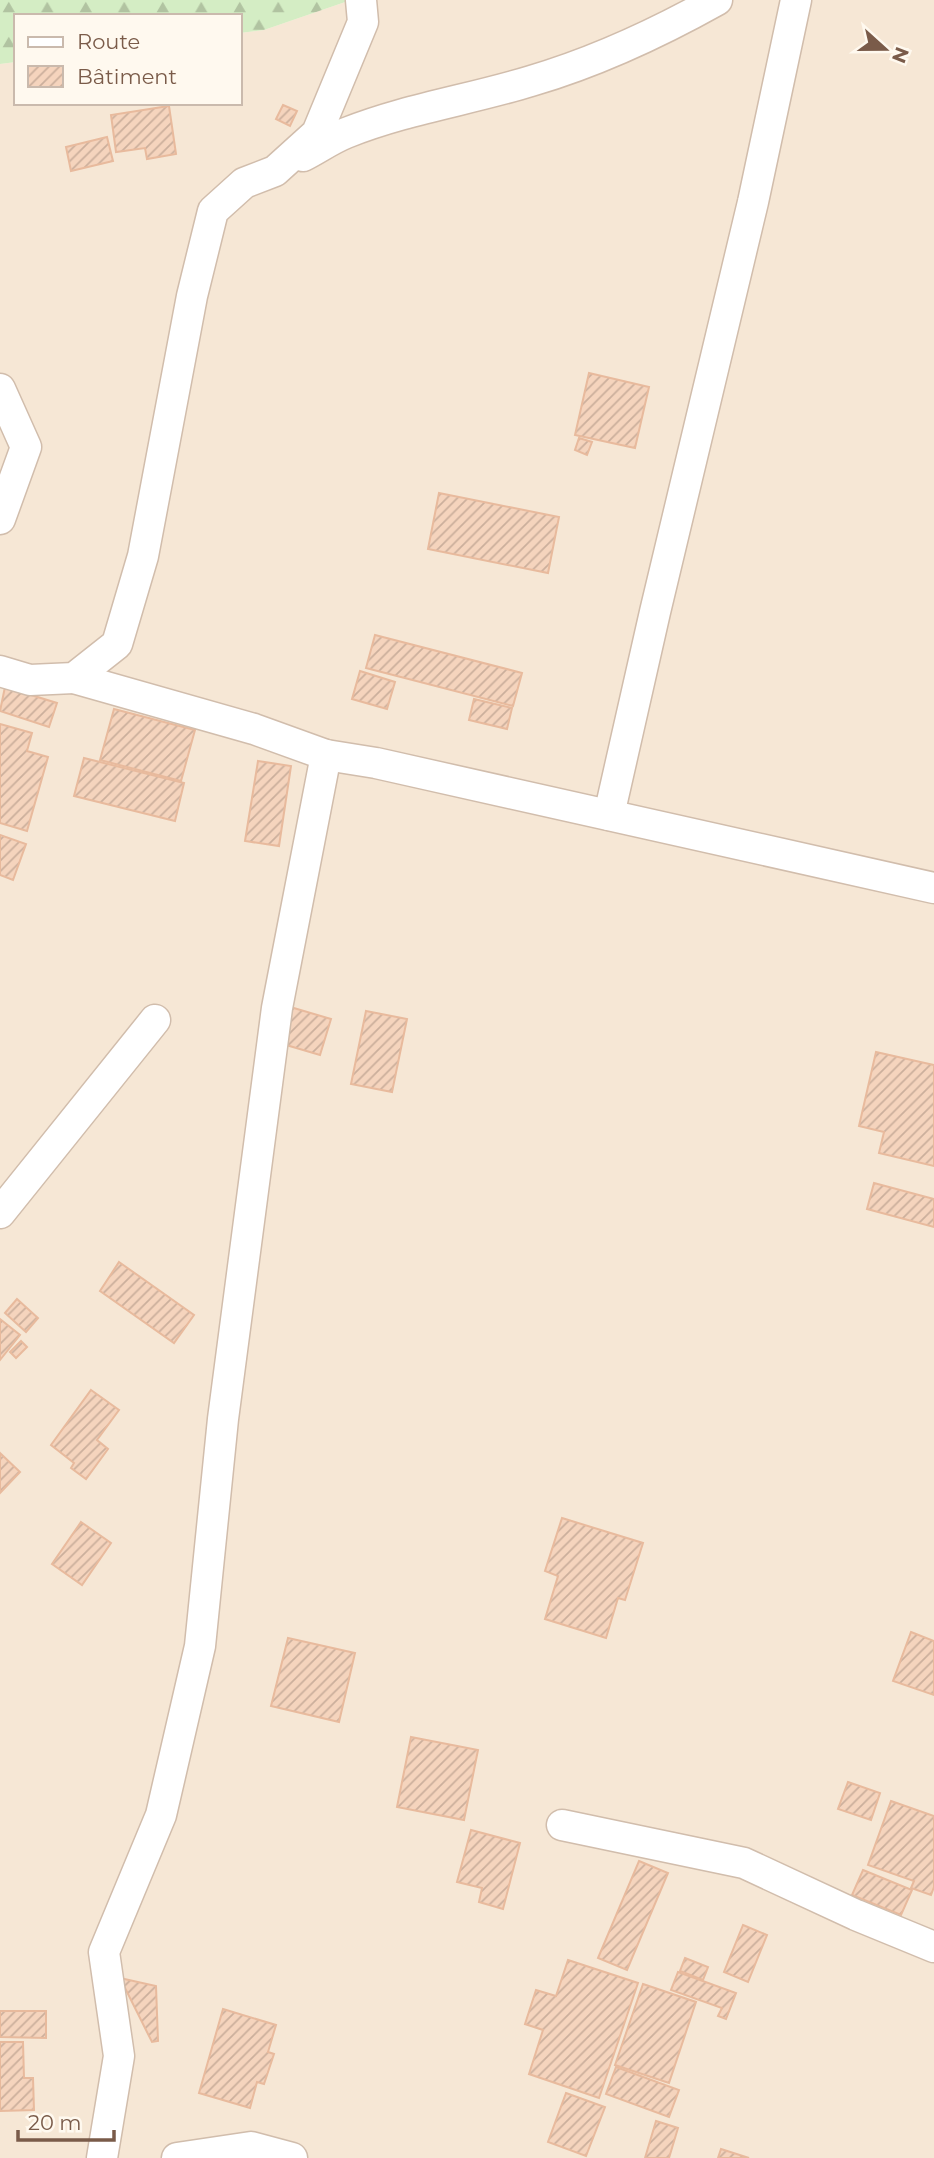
<svg xmlns="http://www.w3.org/2000/svg" width="934" height="2158" font-family="Montserrat,sans-serif">
<style>
.residential{fill:#f6e7d5}
.forest{fill:url(#forest-firs)}
.building{fill:url(#building-hatch);stroke:#e8ba9d;stroke-width:2}
.lines{fill:none;stroke-linecap:round;stroke-linejoin:round}
.minor-casing{stroke:#d1bdac;stroke-width:33}
.minor{stroke:#fff;stroke-width:30}
</style>
<defs>
<pattern id="forest-firs" width="22" height="20" patternUnits="userSpaceOnUse" patternTransform="scale(1.75)"><rect width="22" height="20" fill="#d4edc4"/><path d="M5 1l3.5 6h-7zM16 11l3.5 6h-7z" fill="#b1c3a1"/></pattern>
<pattern id="building-hatch" width="6" height="6" patternUnits="userSpaceOnUse" patternTransform="scale(1.75)"><rect width="6" height="6" fill="#f5d4bd"/><path d="M-1 1l2-2M0 6l6-6M5 7l2-2" fill="none" stroke="#cbaf9c"/></pattern>
</defs>
<rect width="100%" height="100%" fill="#fef5e7"/>
<path class="residential" d="M351,0H934V2158H0V64L16,62V103H240V33L264,30Z"/>
<path class="forest" d="M0,0H351L264,30L240,33V16H16V62L0,64Z"/>
<g class="building">
<path d="M283,105L297,111L290,126L276,119Z"/>
<path d="M169,106L176,154L147,159L145,148L116,152L111,115Z"/>
<path d="M107,137L113,161L71,171L66,147Z"/>
<path d="M589,373L649,387L635,448L575,435Z"/>
<path d="M579,438L592,442L587,455L575,450Z"/>
<path d="M439,493L559,517L548,573L428,549Z"/>
<path d="M375,635L522,673L513,706L366,668Z"/>
<path d="M360,671L395,682L387,709L352,699Z"/>
<path d="M5,687L57,703L49,727L0,711Z"/>
<path d="M474,699L512,708L507,729L469,720Z"/>
<path d="M114,709L195,730L181,781L100,760Z"/>
<path d="M0,724L32,733L27,751L48,757L27,831L0,823Z"/>
<path d="M84,758L184,783L175,821L74,796Z"/>
<path d="M258,761L291,766L279,846L245,841Z"/>
<path d="M0,835L26,844L13,880L0,875Z"/>
<path d="M287,1006L331,1019L320,1055L276,1042Z"/>
<path d="M366,1011L407,1019L392,1092L351,1084Z"/>
<path d="M876,1052L934,1065V1166L879,1153L884,1132L859,1126Z"/>
<path d="M874,1183L934,1199V1227L867,1209Z"/>
<path d="M119,1262L194,1315L174,1343L100,1291Z"/>
<path d="M17,1299L38,1318L26,1332L5,1313Z"/>
<path d="M0,1319L20,1335L0,1360Z"/>
<path d="M21,1341L27,1347L16,1358L10,1352Z"/>
<path d="M91,1390L119,1410L97,1440L108,1449L86,1479L71,1468L74,1463L51,1445Z"/>
<path d="M0,1453L20,1472L0,1493Z"/>
<path d="M562,1518L643,1543L625,1600L618,1598L606,1638L545,1619L558,1576L545,1571Z"/>
<path d="M81,1522L111,1543L82,1585L52,1564Z"/>
<path d="M911,1632L934,1641V1695L893,1681Z"/>
<path d="M288,1638L355,1653L339,1722L271,1706Z"/>
<path d="M411,1737L478,1750L464,1820L397,1807Z"/>
<path d="M848,1782L880,1793L871,1820L838,1809Z"/>
<path d="M891,1801L934,1816V1887L931,1895L911,1888L914,1881L868,1865Z"/>
<path d="M471,1830L520,1843L503,1909L479,1902L482,1888L457,1882Z"/>
<path d="M639,1861L668,1873L627,1970L598,1958Z"/>
<path d="M863,1870L912,1890L901,1915L852,1895Z"/>
<path d="M743,1925L767,1935L748,1982L724,1972Z"/>
<path d="M685,1958L708,1967L703,1980L680,1971Z"/>
<path d="M568,1960L638,1983L599,2098L529,2074L543,2030L525,2024L536,1990L556,1996Z"/>
<path d="M678,1972L736,1993L726,2019L718,2016L722,2008L671,1990Z"/>
<path d="M120,1978L156,1986L158,2041L152,2042Z"/>
<path d="M643,1984L696,2002L669,2083L615,2065Z"/>
<path d="M223,2009L276,2025L268,2052L274,2054L264,2084L257,2082L250,2108L199,2093Z"/>
<path d="M0,2011H46V2038L0,2037Z"/>
<path d="M0,2042H23L24,2078H33L34,2110L0,2111Z"/>
<path d="M616,2067L679,2090L669,2117L606,2094Z"/>
<path d="M566,2093L605,2107L586,2156L548,2142Z"/>
<path d="M656,2121L678,2128L669,2158H645Z"/>
<path d="M721,2149L749,2158H718Z"/>
</g>
<g class="lines">
<defs>
<g id="minor">
<path d="M303,156C317,149 331,139 346,133C406,109 469,100 531,81C596,62 658,33 717,0"/>
<path d="M0,389L26,447L0,519"/>
<path d="M0,671L30,680L74,678L117,644L143,556L192,296L213,211L244,183L275,171L317,133L363,22L361,0"/>
<path d="M74,678L254,729L326,755L376,763L934,888"/>
<path d="M609,815L655,612L753,202L796,0"/>
<path d="M0,1213L155,1020"/>
<path d="M562,1825L744,1863L856,1915L934,1947"/>
<path d="M102,2158L119,2056L104,1952L161,1815L200,1646L223,1419L277,1008L326,755"/>
<path d="M177,2158L251,2147L292,2158"/>
</g>
</defs>
<use href="#minor" class="minor-casing"/>
<use href="#minor" class="minor"/>
</g>
<rect x="14" y="14" width="228" height="91" fill="#fff9ef" stroke="#cabaad" stroke-width="2"/>
<rect x="28" y="37" width="35" height="10" fill="#ffffff" stroke="#cabaad" stroke-width="2"/>
<text x="77" y="49" font-size="21" fill="#7a5b49">Route</text>
<rect x="28" y="66" width="35" height="21" fill="url(#building-hatch)" stroke="#cabaad" stroke-width="2"/>
<text x="77" y="84" font-size="21" fill="#7a5b49">Bâtiment</text>
<g transform="translate(885 49) rotate(111)" stroke="#fff9ef" stroke-width="5" paint-order="stroke">
<path d="M0-5L12 26L0 18L-12 26Z" fill="#7a5b49"/>
<text y="-10" font-size="19" font-weight="bold" text-anchor="middle" fill="#7a5b49">N</text>
</g>
<path d="M18 2130v10h96v-10" fill="none" stroke="#7a5b49" stroke-width="3.5"/>
<text x="28" y="2130" font-size="21" fill="#7a5b49" stroke="#fff9ef" stroke-width="5" paint-order="stroke">20 m</text>
</svg>
